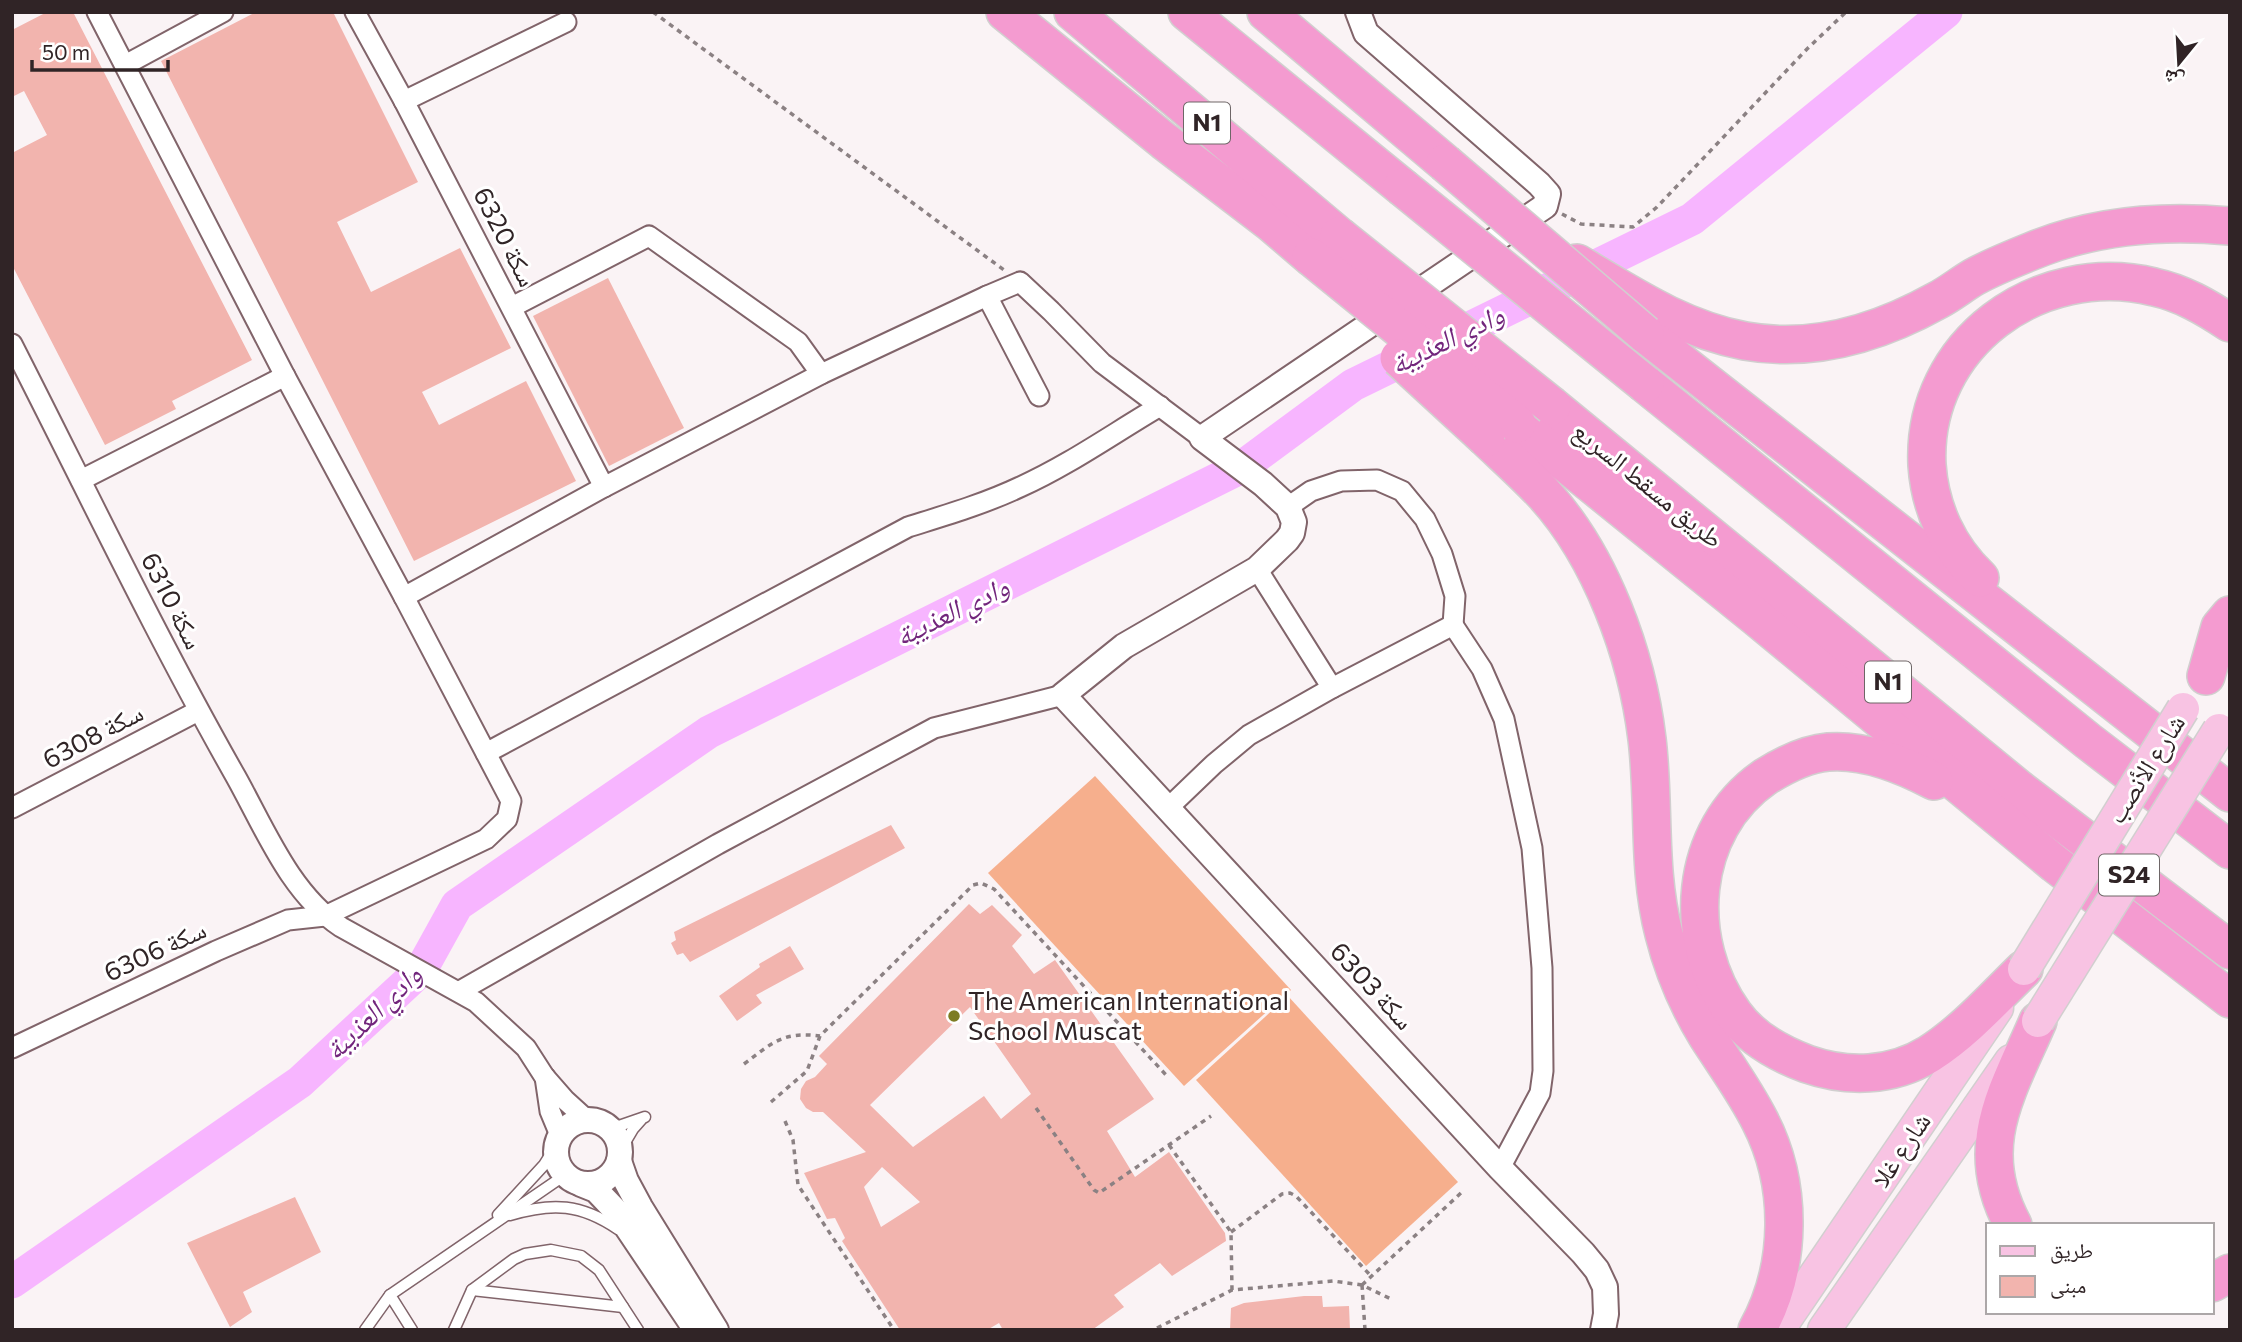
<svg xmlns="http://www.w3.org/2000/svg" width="2242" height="1342" font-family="Commissioner,'Noto Naskh Arabic',sans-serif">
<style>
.pitch{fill:#f6af8d}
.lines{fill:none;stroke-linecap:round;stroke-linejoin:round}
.river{stroke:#f7b5ff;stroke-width:33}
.building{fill:#f2b4ae;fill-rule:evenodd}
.service-casing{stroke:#81646a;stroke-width:13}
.minor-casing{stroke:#81646a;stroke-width:23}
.tertiary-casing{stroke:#81646a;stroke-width:28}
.primary-casing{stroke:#d1cfcf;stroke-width:35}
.motorway-casing{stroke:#d1cfcf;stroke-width:40}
.path{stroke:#8b8183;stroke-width:3.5;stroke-dasharray:5 5;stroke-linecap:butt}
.service{stroke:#fff;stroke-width:10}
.minor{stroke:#fff;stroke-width:19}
.tertiary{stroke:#fff;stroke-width:24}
.primary{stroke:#f8c3e3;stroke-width:32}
.motorway{stroke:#f49bd0;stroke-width:37}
.primary-bridge-casing{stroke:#d1cfcf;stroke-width:35;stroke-linecap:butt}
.motorway-bridge-casing{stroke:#d1cfcf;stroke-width:40;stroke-linecap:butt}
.primary-bridge{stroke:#f8c3e3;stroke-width:32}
.motorway-bridge{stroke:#f49bd0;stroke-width:37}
.poi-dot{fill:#7c7c23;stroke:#fff;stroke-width:2.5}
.labels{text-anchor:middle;stroke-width:6;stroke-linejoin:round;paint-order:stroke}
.shield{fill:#fff;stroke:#6e6667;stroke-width:2}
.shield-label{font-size:24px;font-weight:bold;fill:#302426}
.street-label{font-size:26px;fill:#302426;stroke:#fff}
.poi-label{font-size:26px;fill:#302426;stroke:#fff;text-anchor:start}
.water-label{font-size:28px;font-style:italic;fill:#72267c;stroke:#fff}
</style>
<rect width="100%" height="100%" fill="#faf3f5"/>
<g class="pitch">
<path d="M1095,776L1291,990L1184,1086L988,873Z"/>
<path d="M1288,996L1458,1182L1366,1266L1196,1080Z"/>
</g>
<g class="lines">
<path class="river" d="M12,1282L300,1082L421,970L457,905L709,732L1242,467L1353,385L1692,219L1946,12"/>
</g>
<g class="building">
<path d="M47,12H73L252,360L172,401L176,409L105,445L12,265V153L47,135L24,91L12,97V30Z"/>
<path d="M256,12H333L418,182L337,222L371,292L460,248L511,348L422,392L439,425L526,381L576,481L414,561L161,61Z"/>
<path d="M608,278L684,428L609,466L533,316Z"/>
<path d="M891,825L905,848L690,962L683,953L677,955L671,943L676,940L674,932Z"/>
<path d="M969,904L980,914L992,905L1022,935L1012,946L1034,974L1055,960L1154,1099L1107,1131L1135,1177L1169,1152L1225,1233L1226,1241L1172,1276L1160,1263L1114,1295L1124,1307L1092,1330H1003L999,1323L987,1330H900L842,1241L845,1238L835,1218L827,1219L804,1173L866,1152L823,1112H813L806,1108L800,1099L801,1089L806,1081L815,1077L827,1064L819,1056ZM970,1007L1031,1094L1001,1119L984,1096L913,1147L870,1105ZM882,1167L920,1202L881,1227L864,1187Z"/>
<path d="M790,946L804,969L756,995L762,1003L737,1021L719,996L760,967L759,964Z"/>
<path d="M295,1197L321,1252L243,1292L252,1312L230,1327L187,1243Z"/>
<path d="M1304,1296H1322L1323,1307L1349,1306L1350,1330H1230L1231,1308L1244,1303Z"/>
</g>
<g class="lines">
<defs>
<g id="service">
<path d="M603,1124L619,1126L645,1117"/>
<path d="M620,1151L633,1129L641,1120"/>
<path d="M498,1215L544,1165L556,1146"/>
<path d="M510,1215C553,1202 581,1204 618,1229"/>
<path d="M472,1290L623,1307"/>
<path d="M365,1330L390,1295"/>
<path d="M412,1330L390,1295L565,1175"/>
<path d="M454,1330L472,1290L514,1259L525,1254L551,1250L581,1256L599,1270L638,1330"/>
</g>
<g id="minor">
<path d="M97,12L285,376L404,597L604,487L821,374L987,296L1039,396"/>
<path d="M355,12L404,101L604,487"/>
<path d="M125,65L223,12"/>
<path d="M404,101L566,22"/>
<path d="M987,296L1020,282L1051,311L1102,363L1202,438"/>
<path d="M512,307L649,236L798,342L821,374"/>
<path d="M12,344C86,489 156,636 236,777C265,829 290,893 341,927L476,1002L526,1048L544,1076L565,1100L587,1120"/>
<path d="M81,480L285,376"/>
<path d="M1288,507L1311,491L1341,481L1377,480L1402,491L1425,519L1442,554L1455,596L1453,625"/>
<path d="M1257,569L1332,688"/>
<path d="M486,753L908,527C946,515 984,504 1020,487C1069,465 1114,433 1160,406"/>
<path d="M12,808L198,711"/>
<path d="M1167,809L1214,764L1249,735L1332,688L1453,625L1482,669L1504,719L1532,848L1542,968L1543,1071L1540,1093L1500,1168"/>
<path d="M460,991L718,844L934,728L1063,695"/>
<path d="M12,1048L216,951L288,920L325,916L486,839L507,819L511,801L404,597"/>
<path d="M545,1077L550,1111L560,1135"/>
</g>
<g id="tertiary">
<path d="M1358,12L1366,33L1539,184L1548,194L1545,206L1202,438L1263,484L1288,507L1294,522L1292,533L1287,540L1257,569L1124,646L1063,695L1500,1168L1583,1253L1597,1270L1605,1287L1606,1314L1603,1330"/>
<circle cx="588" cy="1152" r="32"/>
<path d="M619,1161L626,1181L640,1207L716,1330"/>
<path d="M581,1184L596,1190L616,1211L696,1330"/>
</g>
<g id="primary">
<path d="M1778,1330L1997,1008"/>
<path d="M1824,1330L2011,1061"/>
</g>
<g id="motorway">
<path d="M1005,12L1164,141L1270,222L1311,257"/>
<path d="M1073,12L1339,236"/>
<path d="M1187,12L1402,187"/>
<path d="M1266,12L1445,163"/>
<path d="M1577,263C1631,295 1681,329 1745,341C1812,353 1879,333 1938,300C1951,293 1962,284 1974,277C1992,267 2012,259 2032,251C2094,225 2163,220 2230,226"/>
<path d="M1645,334L2230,793"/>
<path d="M1645,384L2088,741L2230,850"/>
<path d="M1552,406L2019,789L2230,950"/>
<path d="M1517,424L1756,617L2055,864L2230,999"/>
<path d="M1486,438C1505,456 1525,474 1543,493C1601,556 1637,655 1647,739C1655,804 1647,869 1664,934C1673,970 1687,1003 1707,1036C1725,1064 1745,1091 1760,1121C1793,1185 1792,1267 1757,1330"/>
<path d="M1980,578C1948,548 1930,508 1927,465C1921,344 2039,259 2154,287C2182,293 2206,307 2230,323"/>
<path d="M2206,676L2220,627L2230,615"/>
<path d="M1934,781C1902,764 1865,749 1828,752C1806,754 1784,765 1765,777C1688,830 1681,941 1734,1014C1751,1038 1780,1054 1807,1064C1847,1078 1892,1077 1929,1054C1965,1031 1994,998 2024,969"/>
<path d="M2013,1225C1971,1147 2007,1093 2038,1021"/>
<path d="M2212,1283L2230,1273"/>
</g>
</defs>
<use href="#service" class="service-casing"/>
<use href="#minor" class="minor-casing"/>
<use href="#tertiary" class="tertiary-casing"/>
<use href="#primary" class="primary-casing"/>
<use href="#motorway" class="motorway-casing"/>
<g class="path">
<path d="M653,12L1004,270"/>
<path d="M1562,214L1581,224L1633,227L1657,207L1807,49L1846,12"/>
<path d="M744,1064C772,1043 783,1031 820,1036"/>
<path d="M771,1102L807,1071L820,1036L973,885L981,883L994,889L1167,1076"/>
<path d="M1036,1108L1094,1190L1099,1193L1211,1116"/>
<path d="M785,1121L793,1140L798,1185L894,1330"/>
<path d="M1169,1145L1231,1232L1232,1290"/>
<path d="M1231,1232L1282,1194L1290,1193L1296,1196L1371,1276"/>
<path d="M1362,1285L1462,1192"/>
<path d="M1362,1285L1365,1330"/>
<path d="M1157,1328L1232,1290L1333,1281L1362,1285L1391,1299"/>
</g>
<use href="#service" class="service"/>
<use href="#minor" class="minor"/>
<use href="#tertiary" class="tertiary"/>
<use href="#primary" class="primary"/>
<use href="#motorway" class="motorway"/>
<defs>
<g id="primary-bridge">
<path d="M2024,969L2183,709"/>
<path d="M2038,1021L2219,730"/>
</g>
<g id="motorway-bridge">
<path d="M1445,163L1645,334"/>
<path d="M1402,187L1645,384"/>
<path d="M1339,236L1552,406"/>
<path d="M1311,257L1517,424"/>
<path d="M1399,358L1486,438"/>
</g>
</defs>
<use href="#primary-bridge" class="primary-bridge-casing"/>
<use href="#motorway-bridge" class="motorway-bridge-casing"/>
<use href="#primary-bridge" class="primary-bridge"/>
<use href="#motorway-bridge" class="motorway-bridge"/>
</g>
<circle class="poi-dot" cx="954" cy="1016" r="7"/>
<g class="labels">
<g class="shield">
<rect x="1184" y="102.5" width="46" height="41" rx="5"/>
<rect x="1865" y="661.5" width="46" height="41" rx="5"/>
<rect x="2099" y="854.5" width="60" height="41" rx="5"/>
</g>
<g class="shield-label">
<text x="1207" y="131">N1</text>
<text x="1888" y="690">N1</text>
<text x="2129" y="883">S24</text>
</g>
<g class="street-label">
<text transform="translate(505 237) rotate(63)" y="9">سكة 6320</text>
<text transform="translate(1648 485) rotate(39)" y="9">طريق مسقط السريع</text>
<text transform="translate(172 601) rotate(63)" y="9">سكة 6310</text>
<text transform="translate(93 736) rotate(-28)" y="9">سكة 6308</text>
<text transform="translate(2146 769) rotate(-58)" y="9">شارع الأنصب</text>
<text transform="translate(155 951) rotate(-25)" y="9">سكة 6306</text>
<text transform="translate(1372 986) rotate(47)" y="9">سكة 6303</text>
<text transform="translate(1901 1150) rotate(-56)" y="9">شارع غلا</text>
</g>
<g class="poi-label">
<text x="968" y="1010">The American International<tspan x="968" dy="30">School Muscat</tspan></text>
</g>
<g class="water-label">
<text transform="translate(1447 339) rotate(-26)" y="10">وادي العذيبة</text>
<text transform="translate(952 611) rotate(-26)" y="10">وادي العذيبة</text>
<text transform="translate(373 1012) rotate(-44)" y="10">وادي العذيبة</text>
</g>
</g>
<rect width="2242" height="1342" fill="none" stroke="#302426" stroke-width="28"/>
<rect x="1986" y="1223" width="228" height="91" fill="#ffffff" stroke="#aca7a8" stroke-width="2"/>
<rect x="2000" y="1246" width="35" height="10" fill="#f8c3e3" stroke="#aca7a8" stroke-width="2"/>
<text x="2050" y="1258" font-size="21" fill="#302426">طريق</text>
<rect x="2000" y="1276" width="35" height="21" fill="#f2b4ae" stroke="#aca7a8" stroke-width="2"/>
<text x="2050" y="1293" font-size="21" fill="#302426">مبنى</text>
<g transform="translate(2179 63) rotate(198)" stroke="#ffffff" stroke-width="5" paint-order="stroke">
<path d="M0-5L12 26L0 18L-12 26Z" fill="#302426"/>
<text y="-10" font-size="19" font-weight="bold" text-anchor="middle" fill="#302426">ش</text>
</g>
<path d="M32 60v10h136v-10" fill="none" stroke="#302426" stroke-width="3.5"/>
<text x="42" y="60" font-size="21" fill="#302426" stroke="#ffffff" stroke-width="5" paint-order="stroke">50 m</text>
</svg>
